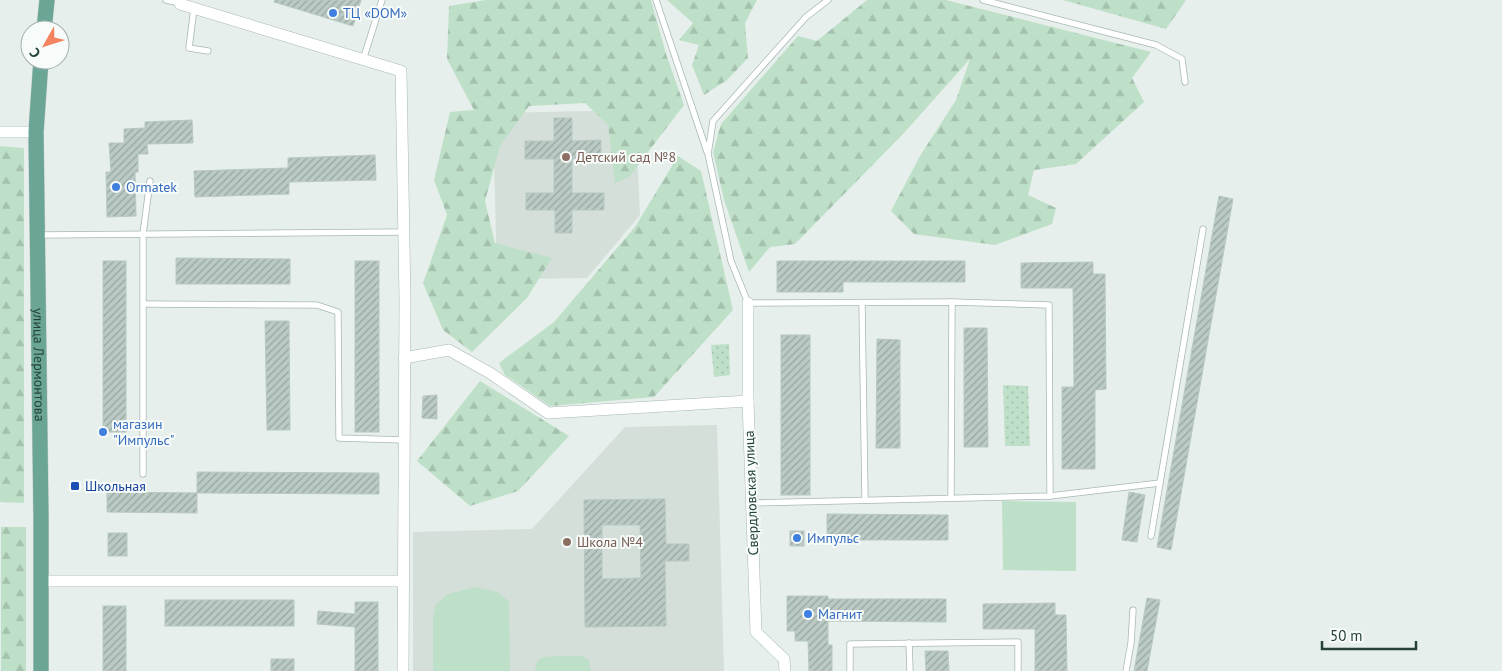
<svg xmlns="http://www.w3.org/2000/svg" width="1502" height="671" font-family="'PT Sans',sans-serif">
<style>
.built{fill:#d4dfda}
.forest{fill:url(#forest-firs)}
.park{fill:url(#park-dots)}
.pitch{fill:#bfe0c8}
.building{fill:url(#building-hatch);stroke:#b8c9c2;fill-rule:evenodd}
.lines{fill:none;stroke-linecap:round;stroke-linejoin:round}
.lane-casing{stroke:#a8b8b2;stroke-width:7}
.street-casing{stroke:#a8b8b2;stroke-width:12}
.primary-casing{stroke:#c2cac8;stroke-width:16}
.lane{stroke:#fff;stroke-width:5.5}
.street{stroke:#fff;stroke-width:11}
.primary{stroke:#6aa596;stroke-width:15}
.shop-dot{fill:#3f7fe0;stroke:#f7fbf9;stroke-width:2}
.education-dot{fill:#8d6e63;stroke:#f7fbf9;stroke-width:2}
.transit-dot{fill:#1a4fb4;stroke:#f7fbf9;stroke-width:2}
.labels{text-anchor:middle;stroke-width:4;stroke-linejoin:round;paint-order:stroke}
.shop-label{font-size:14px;fill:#366cbe;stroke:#f7fbf9;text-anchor:start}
.education-label{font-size:14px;fill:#785e54;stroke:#f7fbf9;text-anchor:start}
.street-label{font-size:14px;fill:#24423a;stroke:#f7fbf9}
.transit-label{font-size:14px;fill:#164399;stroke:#f7fbf9;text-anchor:start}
</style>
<defs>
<pattern id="forest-firs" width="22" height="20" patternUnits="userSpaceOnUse" patternTransform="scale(1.25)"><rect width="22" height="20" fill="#bfe0c8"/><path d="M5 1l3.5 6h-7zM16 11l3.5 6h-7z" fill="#a4c1ad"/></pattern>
<pattern id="park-dots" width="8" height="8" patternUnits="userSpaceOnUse" patternTransform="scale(1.25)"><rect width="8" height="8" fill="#bfe0c8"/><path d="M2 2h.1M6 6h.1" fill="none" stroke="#a4c1ad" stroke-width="1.8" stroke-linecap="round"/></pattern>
<pattern id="building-hatch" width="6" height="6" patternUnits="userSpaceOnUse" patternTransform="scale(1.25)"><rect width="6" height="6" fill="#bbcac4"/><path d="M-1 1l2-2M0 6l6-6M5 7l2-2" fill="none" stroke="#98a6a0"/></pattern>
</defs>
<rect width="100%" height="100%" fill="#e6efeb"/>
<g class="built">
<path d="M635,110L640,215L587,278L497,279L493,113Z"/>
<path d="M717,425L724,671H413V532L532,529L625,427Z"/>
</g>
<g class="forest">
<path d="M486,0H651L666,54L684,105L629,177L615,183L608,125L585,103L529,106L500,146L485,201L495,243L552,258L527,298L472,352L443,330L423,283L447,215L434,180L450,112L474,110L447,59L449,6Z"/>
<path d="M667,0H757L745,23L748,58L727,80L704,95L692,65L699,45L679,40L693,23Z"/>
<path d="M867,0H946L1151,52L1132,78L1144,102L1076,164L1034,170L1028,195L1056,208L1052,224L995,245L914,234L891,211L920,156L956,100L970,59L903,134L795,244L770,247L749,272L724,200L713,152L721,124L798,36L817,41Z"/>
<path d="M1063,0H1186L1166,29Z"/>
<path d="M0,146L24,148V503L0,502Z"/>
<path d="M678,156L701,171L733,310L654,397L550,406L505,375L499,363L554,322L635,227Z"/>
<path d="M480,381L569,436L518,491L470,506L417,461Z"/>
<rect x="1" y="527" width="25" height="144"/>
</g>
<g class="park">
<path d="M729,344L730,375L714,377L711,345Z"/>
<path d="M1003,385L1028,386L1030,446H1005Z"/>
</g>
<g class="pitch">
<path d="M1002,501L1076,502V571L1003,570Z"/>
<path d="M475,587L498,592L509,602L510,671H433V618L436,604L448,594Z"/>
<path d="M562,656H583L589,660L591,671H535L537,661L543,657Z"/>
</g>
<g class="building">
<path d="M275,0H361L353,26L274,2Z"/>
<path d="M554,118H572V141L601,140V158L572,159V193H604V210H572V233H555V210H526V193H554V159H525V141H554Z"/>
<path d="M192,120L193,143L147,144L148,154H138V172H135L136,216L107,217L106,172H111L109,143H124V129L145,128V122Z"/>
<path d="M375,155L376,180L289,182V194L195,197L194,171L288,168V158Z"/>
<path d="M1219,196L1233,199L1171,550L1157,547Z"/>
<path d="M176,258L290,259V284H176Z"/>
<rect x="103" y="261" width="23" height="171"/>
<rect x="355" y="261" width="24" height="171"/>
<path d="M777,261H965V282H843V292H777Z"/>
<path d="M1093,262V274H1105L1106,389L1095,390V469H1062V387H1074L1073,288H1021V263Z"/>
<path d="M265,321H289L290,430H267Z"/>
<path d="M964,328H987L988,447H964Z"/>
<rect x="781" y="335" width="29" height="160"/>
<path d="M877,339L900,340V448H876Z"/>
<path d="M437,395V419L422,418L423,396Z"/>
<path d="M197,472L379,473V494L197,493Z"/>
<path d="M107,492L197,493V513L107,512Z"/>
<path d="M1129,492L1145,495L1137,542L1122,540Z"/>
<path d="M665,499L666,544H689V561H665L666,626L585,627L584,500ZM602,525H640L641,578L602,579Z"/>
<path d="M827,514L948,515V540H827Z"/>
<rect x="790" y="531" width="14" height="15"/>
<rect x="108" y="533" width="19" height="23"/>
<path d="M787,596H828V599H946V622L828,621V645H832V671H809L808,641H795V631H787Z"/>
<path d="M1147,598L1160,600L1147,671H1134Z"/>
<rect x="165" y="600" width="129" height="26"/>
<path d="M355,602H378V671H355V627L317,624L318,611L355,614Z"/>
<path d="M1055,603V615H1066L1067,671H1035V629H983V604Z"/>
<rect x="103" y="606" width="23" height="65"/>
<path d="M925,651H948L949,671H926Z"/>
<rect x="271" y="659" width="23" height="12"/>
</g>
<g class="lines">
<defs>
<g id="lane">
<path d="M166,0L180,3"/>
<path d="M656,0L707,152"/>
<path d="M828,0L806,17L713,121L708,154L731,261L748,303L952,302L1049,305L1050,496"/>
<path d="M983,0L1156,45L1182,59L1185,82"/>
<path d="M194,8L189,48L208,51"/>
<path d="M363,60L382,0"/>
<path d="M38,235L403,232"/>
<path d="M862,303L865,500"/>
<path d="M144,304L317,305L338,312L339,438L404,440"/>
<path d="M143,474V234L150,181"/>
<path d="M951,498L952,302"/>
<path d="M751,503L1050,496L1160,483"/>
<path d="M1151,536L1203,229"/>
<path d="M909,643L910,671"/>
<path d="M850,671V644L1018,642V671"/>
<path d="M1126,671L1131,643L1133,610"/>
</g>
<g id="street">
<path d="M180,4L401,71L405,301L403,671"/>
<path d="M0,132H36"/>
<path d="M748,303V401L756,632L784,659L785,671"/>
<path d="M404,358L449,350L490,373L548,413L748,401"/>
<path d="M40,581H403"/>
</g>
<g id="primary">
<path d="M44,30L47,0"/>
<path id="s1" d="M41,60L36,132L41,517V671"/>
</g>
</defs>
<use href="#lane" class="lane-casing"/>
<use href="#street" class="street-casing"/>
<use href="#primary" class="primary-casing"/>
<use href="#lane" class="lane"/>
<use href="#street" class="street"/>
<use href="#primary" class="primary"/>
</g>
<g class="shop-dot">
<circle cx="333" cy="13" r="5"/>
<circle cx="116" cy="187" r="5"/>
<circle cx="103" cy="432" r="5"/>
<circle cx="797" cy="538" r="5"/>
<circle cx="808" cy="614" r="5"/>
</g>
<g class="education-dot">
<circle cx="566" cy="157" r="5"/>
<circle cx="567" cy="542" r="5"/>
</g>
<rect class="transit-dot" x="70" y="481" width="10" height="10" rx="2.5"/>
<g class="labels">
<g class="shop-label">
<text x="343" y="18">ТЦ «DOM»</text>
<text x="126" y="192">Ormatek</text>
<text x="113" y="429">магазин<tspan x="113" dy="16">"Импульс"</tspan></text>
<text x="807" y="543">Импульс</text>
<text x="818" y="619">Магнит</text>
</g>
<g class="education-label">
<text x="576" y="162">Детский сад №8</text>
<text x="577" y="547">Школа №4</text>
</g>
<g class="street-label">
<text dy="5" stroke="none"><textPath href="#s1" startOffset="305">улица Лермонтова</textPath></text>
<text transform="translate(751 493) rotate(-92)" y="5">Свердловская улица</text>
</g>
<g class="transit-label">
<text x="85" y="491">Школьная</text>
</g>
</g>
<g transform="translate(45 45) rotate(231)"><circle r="24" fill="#f7fbf9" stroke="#a3b1ad"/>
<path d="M0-4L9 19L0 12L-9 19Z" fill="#f4845f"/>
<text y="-8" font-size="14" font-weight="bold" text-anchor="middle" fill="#24423a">С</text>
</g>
<path d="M1322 641v8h94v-8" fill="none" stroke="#24423a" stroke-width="2.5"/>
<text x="1330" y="641" font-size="15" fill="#24423a" stroke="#f7fbf9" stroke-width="4" paint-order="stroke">50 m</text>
</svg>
